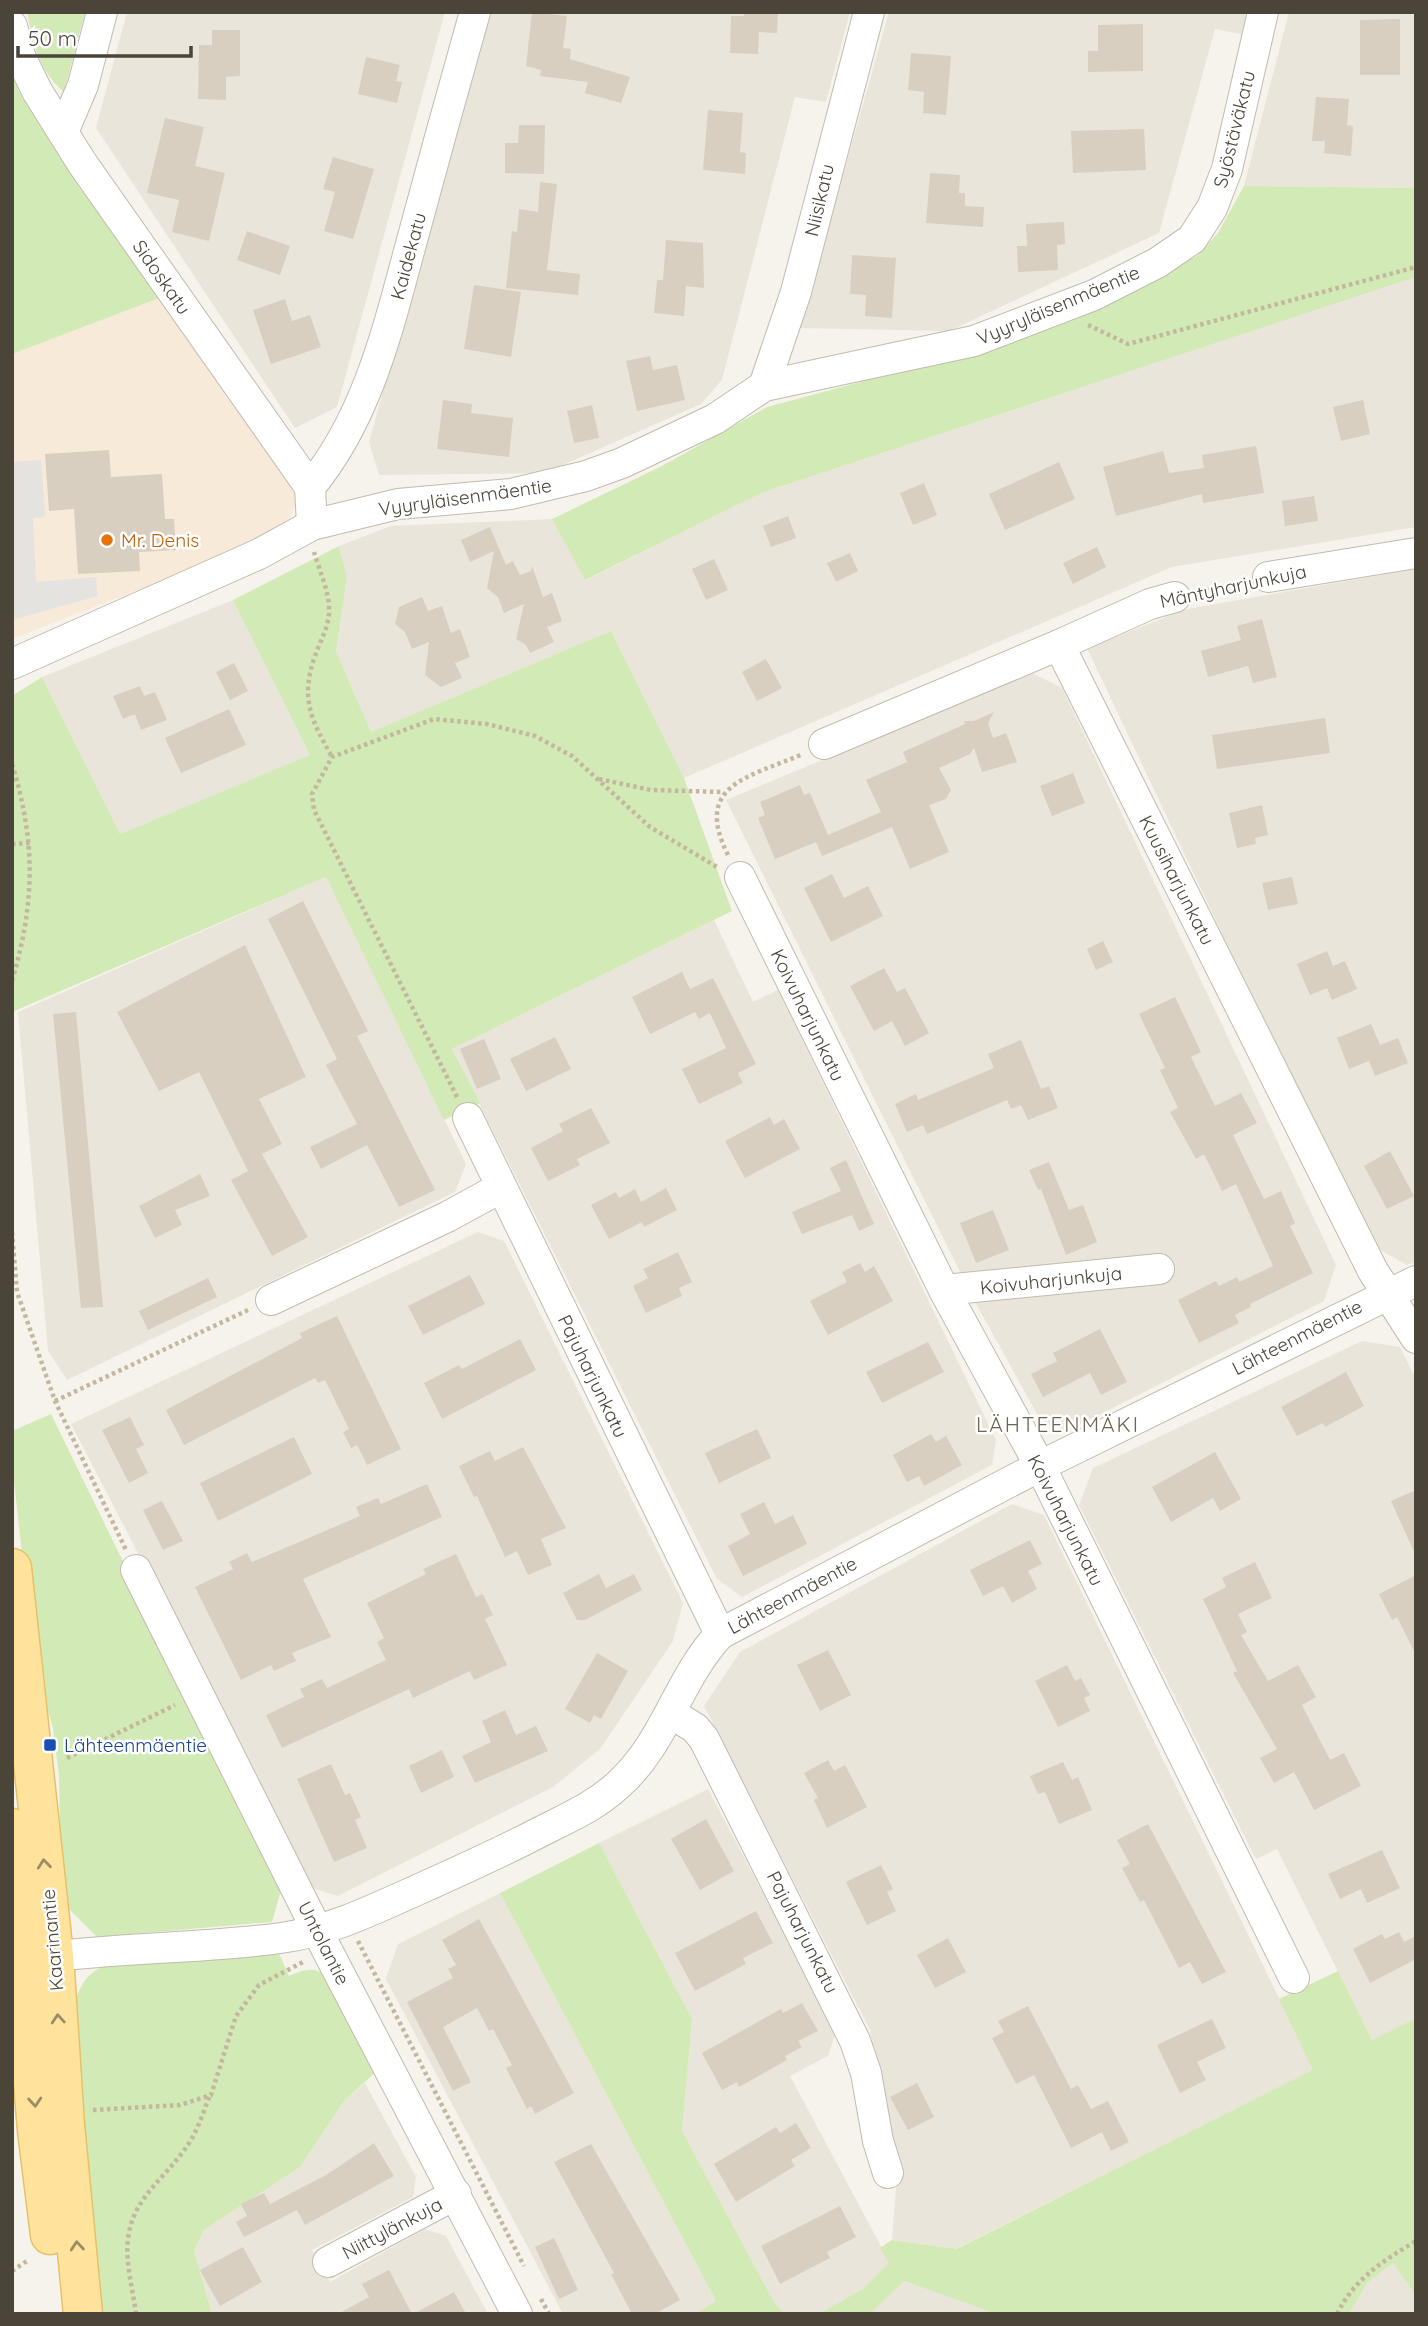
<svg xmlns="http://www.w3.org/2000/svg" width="1428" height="2326" font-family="Quicksand,sans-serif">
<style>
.residential{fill:#eae5da}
.commercial{fill:#f7ead8}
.green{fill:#d2eab5}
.parking{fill:#e5e3e0}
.building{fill:#d8cfc1}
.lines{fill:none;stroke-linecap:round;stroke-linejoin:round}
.minor-casing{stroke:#c2bbae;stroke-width:32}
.major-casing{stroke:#e6c16a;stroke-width:41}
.path{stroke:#c4b79f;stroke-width:4.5;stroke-dasharray:3.5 3.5;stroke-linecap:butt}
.minor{stroke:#fff;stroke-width:30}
.major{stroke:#ffe39c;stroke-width:38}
.oneway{stroke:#9c8c66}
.food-dot{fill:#e8710a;stroke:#fff;stroke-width:2.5}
.transit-dot{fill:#1a4fb4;stroke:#fff;stroke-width:2.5}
.labels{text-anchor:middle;stroke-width:5;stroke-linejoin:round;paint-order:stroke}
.street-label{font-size:19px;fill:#4b4439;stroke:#fff}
.food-label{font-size:19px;fill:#c56008;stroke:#fff;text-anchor:start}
.transit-label{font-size:19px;fill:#164399;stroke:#fff;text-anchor:start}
.neighbourhood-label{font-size:21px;letter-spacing:2px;fill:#6e6250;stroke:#fff}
</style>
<rect width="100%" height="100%" fill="#f6f3ec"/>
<g class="residential">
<path d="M127,12H445L337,407L295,428L96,128Z"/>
<path d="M488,12H850L826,102L795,97L722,380L701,404L545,473L379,475L369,442Z"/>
<path d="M889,12H1247L1241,34L1215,29L1159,233L949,331L800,328Z"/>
<path d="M1289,12H1416V188L1244,186Z"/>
<path d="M1416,277V527L1172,567L684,778L611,631L371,732L336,651L347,577L339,546L391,526L552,519L586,580L764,492Z"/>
<path d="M1416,569V1262L1407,1265L1369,1244L1087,648L1187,609Z"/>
<path d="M233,600L311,755L120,834L42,677Z"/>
<path d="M1032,673L1062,688L1336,1265L1324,1301L1065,1432L1042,1423L974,1300L726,800Z"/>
<path d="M326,877L466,1164L455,1192L67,1380L48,1351L18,1012Z"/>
<path d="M714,920L753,1002L778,990L996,1440L992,1465L742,1597L717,1579L452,1049Z"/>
<path d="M478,1232L504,1241L683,1603L673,1641L600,1749L553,1787L338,1896L312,1888L71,1424Z"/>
<path d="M1362,1341L1400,1347L1416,1379V2018L1372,2040L1277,1849L1256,1859L1079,1505L1093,1468Z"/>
<path d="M1012,1504L1044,1515L1314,2070L955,2249L892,2240L896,2188L870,2030L704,1706L740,1652Z"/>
<path d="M708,1789L836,2032L828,2056L790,2076L890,2263L864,2288L819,2314H785L774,2302L682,2131L692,2019L599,1843Z"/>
<path d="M500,1893L716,2301L694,2314H563L386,1979L398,1944Z"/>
<path d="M365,2083L416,2177L413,2197L312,2250L330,2282L425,2229L446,2236L488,2314H212L194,2251L204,2230L300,2167L344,2101Z"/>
<path d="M1393,2263L1416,2296V2314H1349L1367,2283Z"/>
<path d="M904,2281L996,2314H870Z"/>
</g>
<path class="commercial" d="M162,297L295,488L296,502L292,513L280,531L267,540L12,639V354Z"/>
<g class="green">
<path d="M27,12H85L64,92C39,71 33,43 27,12Z"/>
<path d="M12,74L18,90L56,151L162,297L12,354Z"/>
<path d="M1244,186L1416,188V277L764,492L585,580L552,519L662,466L767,407L913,368L1089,307L1197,256L1218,233Z"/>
<path d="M339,546L347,577L336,651L371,732L611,631L684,778L732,911L452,1049L480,1103L444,1120L326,877L12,1012V696L42,677L120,834L310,755L233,600Z"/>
<path d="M51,1414L282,1887L272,1922L97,1937L69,1909L61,1883L59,1775L53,1728L34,1662L12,1463V1431Z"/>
<path d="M599,1843L692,2019L682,2131L774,2302L785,2314H694L716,2301L500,1893Z"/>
<path d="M277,1949L289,1976C304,1970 315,1965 328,1978L378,2070L344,2101L300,2167L204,2230L194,2251L212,2314H95L75,2001C82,1982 88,1973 107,1964Z"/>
<path d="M1338,1971L1372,2040L1416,2018V2296L1393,2263L1367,2283L1349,2314H996L904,2281L870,2314H819L864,2288L889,2263L880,2248L892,2240L956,2249L1313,2070L1279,1999Z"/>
</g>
<path class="parking" d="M41,460L45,517L33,518L36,582L96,577L98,596L12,620V462Z"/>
<g class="building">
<path d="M532,12L567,16L563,48L571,49L570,59L630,77L621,103L585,93L588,82L540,76L541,70L526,66Z"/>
<path d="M744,12H778L777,33L759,32L758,54L730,53L731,16H744Z"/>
<path d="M1400,19V75H1360V20Z"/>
<path d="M1143,24V71L1088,72V51H1098V25Z"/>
<path d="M212,30H240V76L226,77V100L198,99L199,45H212Z"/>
<path d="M911,53L951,56L946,115L923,113L924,92L908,90Z"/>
<path d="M366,57L400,65L396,81L402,82L397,103L358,94Z"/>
<path d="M1316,97L1349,99L1347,125L1353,126L1351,156L1324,153L1325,141H1312Z"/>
<path d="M708,110L743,113L740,152L746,153L745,174L703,170Z"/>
<path d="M165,118L204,127L195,166L225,173L209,241L172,232L179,200L147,193Z"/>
<path d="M519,125H545L544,174L505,173V143H518Z"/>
<path d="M1144,129L1146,170L1073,173L1071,131Z"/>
<path d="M333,157L374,169L353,239L324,231L335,192L323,189Z"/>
<path d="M930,173L960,175L959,193H965V206L984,207L983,227L926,223Z"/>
<path d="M540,182L557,184L547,270L580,274L578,295L506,288L512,231L517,232L519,209L538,212Z"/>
<path d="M1064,222L1065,244L1057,245L1058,270L1018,272L1017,246H1027L1026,224Z"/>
<path d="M247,231L290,246L280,275L237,260Z"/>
<path d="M666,240L703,243L704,288L686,286L684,316L654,313L657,280H663Z"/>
<path d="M852,255L896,258L892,318L865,316L866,295L850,294Z"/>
<path d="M474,285L521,292L511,357L464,349Z"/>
<path d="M285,299L292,321L310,315L321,347L271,364L253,310Z"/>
<path d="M650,356L653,370L677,365L685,400L637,411L626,361Z"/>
<path d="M443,400L472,404L471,413L513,418L509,457L437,449Z"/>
<path d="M1363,400L1370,434L1341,441L1333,407Z"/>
<path d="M592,405L599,438L574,443L567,411Z"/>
<path d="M1256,446L1264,493L1203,503L1202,494L1116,516L1103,467L1163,451L1169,473L1204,468L1202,455Z"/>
<path d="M109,450L111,477L162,474L165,519H174L176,550L139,552L140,571L78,574L74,509L49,511L45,454Z"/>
<path d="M1059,462L1075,499L1005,530L989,494Z"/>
<path d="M924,483L937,515L913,525L900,493Z"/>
<path d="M1314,496L1318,521L1285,526L1282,501Z"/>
<path d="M788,516L796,538L771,547L763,526Z"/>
<path d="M490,527L506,565L513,561L520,575L531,571L532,566L543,597L552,593L562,621L547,627L554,642L530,653L526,645L516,639L524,604L504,613L498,597L487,588L494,551L470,562L461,540Z"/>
<path d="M1097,547L1106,567L1073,584L1063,563Z"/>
<path d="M850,553L858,571L836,582L827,563Z"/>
<path d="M714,559L728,590L706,600L692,569Z"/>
<path d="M422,597L428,611L442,606L451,633L460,629L470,657L455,663L462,678L441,687L425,675L429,642L412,649L405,632L395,624L399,607Z"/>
<path d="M1262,619L1277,677L1253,683L1248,666L1208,677L1201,651L1241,640L1237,626Z"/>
<path d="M766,659L782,688L757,701L742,672Z"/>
<path d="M234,663L248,691L230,700L216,672Z"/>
<path d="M140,686L144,696L155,692L167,720L141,730L135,714L123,719L113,696Z"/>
<path d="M229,709L246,745L181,773L165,738Z"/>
<path d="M994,712L988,723L993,738L1006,733L1017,762L982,772L974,748L970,754L939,768L951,790L946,799L929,805L949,852L910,869L892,827L822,856L816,842L775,859L758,818L765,815L760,802L800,785L804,795L810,793L828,835L881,812L866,780L907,762L903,752L965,724L964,721H974Z"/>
<path d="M1325,718L1330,753L1217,769L1212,735Z"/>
<path d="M1073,773L1085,803L1052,816L1040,786Z"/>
<path d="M1262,805L1268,835L1255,838L1256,844L1237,848L1229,813Z"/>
<path d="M832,874L844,898L868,886L883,916L831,942L804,888Z"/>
<path d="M1292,877L1298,904L1268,910L1262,883Z"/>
<path d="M303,901L368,1031L357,1036L435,1190L399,1207L367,1145L321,1169L310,1147L357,1124L326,1065L337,1059L268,919Z"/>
<path d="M1103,941L1113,962L1096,970L1087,949Z"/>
<path d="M245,945L306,1077L259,1099L282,1144L262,1154L308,1237L272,1256L231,1180L248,1171L199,1072L159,1091L117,1012Z"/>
<path d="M1327,951L1333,966L1345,961L1357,989L1332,1000L1327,988L1310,995L1297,964Z"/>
<path d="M884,968L897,992L905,988L929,1033L905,1046L892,1021L874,1031L850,986Z"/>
<path d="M682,972L690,989L713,978L756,1064L738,1073L743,1083L699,1104L682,1069L726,1048L710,1013L699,1019L695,1012L650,1034L632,997Z"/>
<path d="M1175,997L1201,1052L1191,1057L1215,1106L1241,1093L1257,1123L1233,1135L1264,1199L1281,1191L1295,1223L1290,1226L1313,1273L1250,1304L1251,1307L1235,1315L1239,1323L1199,1343L1178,1300L1216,1281L1219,1286L1237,1277L1239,1282L1273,1266L1236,1184L1222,1191L1204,1154L1196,1159L1170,1112L1178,1108L1160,1070L1165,1068L1139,1014Z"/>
<path d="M76,1012L103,1307L81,1308L53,1014Z"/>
<path d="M1371,1024L1380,1045L1398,1038L1408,1063L1375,1076L1369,1061L1349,1069L1337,1038Z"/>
<path d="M555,1037L571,1069L526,1091L510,1059Z"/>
<path d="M484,1039L501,1079L477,1089L460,1049Z"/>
<path d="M1021,1040L1041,1089L1049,1086L1058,1108L1028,1120L1021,1105L1011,1109L1007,1100L927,1134L923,1125L907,1132L895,1104L916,1094L918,1100L994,1068L988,1054Z"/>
<path d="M591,1108L610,1143L577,1159L580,1165L548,1181L531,1148L563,1131L559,1124Z"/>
<path d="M770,1117L774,1125L784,1119L800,1149L745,1178L725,1141Z"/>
<path d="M1390,1151L1414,1196L1387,1209L1364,1166Z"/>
<path d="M846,1160L874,1224L859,1231L852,1215L802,1234L792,1212L841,1191L830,1168Z"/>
<path d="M1049,1162L1069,1210L1083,1205L1097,1242L1066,1255L1041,1189L1038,1190L1029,1170Z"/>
<path d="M200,1174L210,1196L175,1210L182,1225L155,1238L139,1206Z"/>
<path d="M666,1188L677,1210L644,1227L642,1222L609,1239L591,1205L616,1192L619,1198L635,1189L641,1202Z"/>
<path d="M993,1210L1009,1250L976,1263L960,1223Z"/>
<path d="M678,1252L692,1282L679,1288L682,1296L646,1313L633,1286L648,1278L643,1269Z"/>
<path d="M860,1263L865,1272L874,1266L893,1301L828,1335L810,1301L847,1282L842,1272Z"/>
<path d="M470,1275L485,1304L423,1335L408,1306Z"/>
<path d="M208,1278L217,1297L148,1330L139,1311Z"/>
<path d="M337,1316L401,1449L367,1465L357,1445L351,1448L343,1432L349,1429L325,1380L318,1383L315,1378L184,1445L166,1410L302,1338L300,1333Z"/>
<path d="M1100,1329L1127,1382L1101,1395L1090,1373L1043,1397L1031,1374L1057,1361L1053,1353Z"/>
<path d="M520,1339L536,1370L442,1419L424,1383L459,1365L462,1369Z"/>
<path d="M928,1342L944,1372L882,1403L866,1372Z"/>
<path d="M1346,1372L1364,1406L1325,1427L1323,1423L1297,1436L1281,1407Z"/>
<path d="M130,1417L144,1445L136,1449L148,1473L129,1483L102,1430Z"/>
<path d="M757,1429L771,1458L719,1483L705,1453Z"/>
<path d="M931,1434L936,1442L946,1436L962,1465L924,1486L919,1476L907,1482L893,1455Z"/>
<path d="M294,1437L312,1474L218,1521L200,1483Z"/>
<path d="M523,1447L566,1528L541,1539L552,1565L528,1575L517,1551L505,1557L477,1496L474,1497L459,1466L490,1451L495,1461Z"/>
<path d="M1215,1452L1241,1499L1220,1511L1213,1498L1171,1522L1152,1487Z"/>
<path d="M427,1484L442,1517L303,1579L331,1637L292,1653L296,1661L274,1671L271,1665L241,1680L195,1587L233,1569L229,1562L247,1553L252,1562L360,1516L356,1507L378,1498L381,1504Z"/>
<path d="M1416,1490V1556L1391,1501Z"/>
<path d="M162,1501L183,1541L163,1550L143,1510Z"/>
<path d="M764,1502L775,1524L793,1515L807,1544L743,1576L728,1546L750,1534L740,1514Z"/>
<path d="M1030,1540L1042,1564L1028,1571L1037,1589L1012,1603L1003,1586L983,1596L970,1570Z"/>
<path d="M456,1554L476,1597L483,1594L493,1615L485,1619L507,1665L474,1680L470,1671L413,1698L409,1689L282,1748L266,1715L304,1697L300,1689L322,1679L327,1688L386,1660L377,1642L384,1638L367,1603L426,1574L423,1569Z"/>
<path d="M1255,1562L1272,1598L1238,1614L1247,1632L1241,1635L1268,1681L1298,1665L1316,1697L1302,1705L1330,1760L1344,1753L1361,1786L1314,1810L1294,1772L1274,1783L1260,1758L1277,1749L1233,1673L1237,1671L1203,1599L1226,1587L1222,1578Z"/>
<path d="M599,1574L606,1588L634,1574L642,1590L585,1620H577L563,1593Z"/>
<path d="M1416,1575V1655L1397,1617L1392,1620L1379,1594Z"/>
<path d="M828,1650L851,1695L820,1711L797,1665Z"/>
<path d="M597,1653L628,1671L601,1719L594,1715L590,1723L565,1709Z"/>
<path d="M1067,1665L1075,1681L1081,1678L1090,1695L1084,1698L1090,1711L1058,1727L1035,1681Z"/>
<path d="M505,1710L516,1735L536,1726L548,1751L475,1783L462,1756L491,1742L482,1721Z"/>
<path d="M442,1750L454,1777L421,1793L409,1766Z"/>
<path d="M828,1760L834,1771L845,1765L867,1807L827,1828L814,1800L818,1798L804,1773Z"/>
<path d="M1063,1762L1072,1780L1078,1777L1092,1810L1059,1824L1045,1792L1038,1794L1030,1776Z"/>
<path d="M331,1764L345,1795L350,1793L361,1817L355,1820L367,1848L334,1862L297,1779Z"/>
<path d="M706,1819L734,1871L700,1890L671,1839Z"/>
<path d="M1148,1824L1226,1972L1202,1984L1190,1962L1179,1968L1144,1900L1140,1902L1122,1868L1130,1864L1117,1840Z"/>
<path d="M1382,1850L1400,1888L1367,1903L1361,1889L1340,1899L1328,1874Z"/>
<path d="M881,1865L893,1889L887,1892L896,1911L867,1925L846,1882Z"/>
<path d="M756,1911L773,1943L743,1958L746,1964L695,1991L675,1953Z"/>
<path d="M479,1919L574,2093L535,2114L531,2106L527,2109L506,2068L512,2065L493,2029L489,2031L477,2008L443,2027L471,2082L453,2091L407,2002L453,1978L448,1969L456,1965L442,1940Z"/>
<path d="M1399,1932L1404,1942L1416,1936V1959L1370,1983L1353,1949L1382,1934L1385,1939Z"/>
<path d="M948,1938L966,1972L935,1988L917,1955Z"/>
<path d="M802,2003L818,2031L798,2041L802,2047L785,2056L787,2060L739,2087L737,2082L722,2090L702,2053L781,2009L783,2013Z"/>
<path d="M1028,2006L1071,2089L1078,2085L1091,2109L1108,2101L1129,2142L1111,2151L1102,2132L1071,2148L1034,2075L1016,2084L992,2038L1004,2032L998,2021Z"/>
<path d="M1212,2019L1226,2048L1197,2062L1206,2080L1180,2093L1157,2045Z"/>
<path d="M917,2083L934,2117L908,2130L890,2097Z"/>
<path d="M796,2123L811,2148L791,2160L795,2166L736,2202L714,2164L776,2127L780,2133Z"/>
<path d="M374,2143L394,2176L305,2225L297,2210L244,2237L236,2222L247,2216L241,2204L264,2193L270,2204L326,2175Z"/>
<path d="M591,2144L680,2300L655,2314H632L611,2274L614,2273L554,2162Z"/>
<path d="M840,2206L856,2237L827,2252L830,2258L780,2284L761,2246Z"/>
<path d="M554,2238L578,2290L559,2299L535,2247Z"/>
<path d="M243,2247L262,2282L220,2306L200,2270Z"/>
<path d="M389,2270L412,2314H338L369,2297L362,2284Z"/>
<path d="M454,2292L466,2314H413Z"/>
</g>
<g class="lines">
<defs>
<g id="minor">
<path d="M12,26L20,56L37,91L82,163L310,487L312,525"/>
<path d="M64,130L83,85L102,12"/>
<path d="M764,386L796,292L869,12"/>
<path d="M310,487C370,415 390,320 414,233C434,159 454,86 475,12"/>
<path d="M1268,577L1416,553"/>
<path d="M1059,645L1150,604L1175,597"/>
<path d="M12,664L259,554L312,525L398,504L511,494L586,476L622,463L715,419L764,386L974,341L1094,295L1157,263L1192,239L1212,208L1227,169L1263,12"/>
<path d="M824,744L1059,645L1373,1271L1416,1338"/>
<path d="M740,877L944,1290L1040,1466L1294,1978"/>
<path d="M468,1118L720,1634"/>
<path d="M944,1290L1159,1269"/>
<path d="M271,1300L447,1217L500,1188"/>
<path d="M136,1570L327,1950L517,2314"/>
<path d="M672,1714L695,1728L704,1739L855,2041L866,2073L878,2141L888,2173"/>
<path d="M33,1959C116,1947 199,1949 281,1938C325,1932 366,1913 406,1895C451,1875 496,1855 540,1832C567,1818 594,1807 617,1786C666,1743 677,1680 720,1634L1040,1466L1416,1281"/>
<path d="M328,2262L456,2194"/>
</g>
<g id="major">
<path d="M12,1568L54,1956L65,2125L83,2314"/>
<path d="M12,1828L37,2130L50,2235"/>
</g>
</defs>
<use href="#minor" class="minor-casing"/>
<use href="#major" class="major-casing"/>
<g class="path">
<path d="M1088,325L1128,344L1416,267"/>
<path d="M314,552C320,573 333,599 328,620C326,632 319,644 315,656C300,698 311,720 332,757"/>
<path d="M1200,591L1246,582"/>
<path d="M12,764C36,842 35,903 12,981"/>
<path d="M599,779L651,790L723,792"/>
<path d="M12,844L30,843"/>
<path d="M728,855C692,784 750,777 803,754"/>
<path d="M457,1097L314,810L312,794L332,757L434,719L487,724L535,736L572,756L650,827L717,867"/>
<path d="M12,1232L17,1292L55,1401L126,1550"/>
<path d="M55,1401L248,1310"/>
<path d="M67,1758L175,1705"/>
<path d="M358,1941L524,2266"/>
<path d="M93,2110L180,2105L211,2095L236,2016L259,1985L305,1961"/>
<path d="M12,2271L27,2261"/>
<path d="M541,2299L549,2314"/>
<path d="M136,2314C133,2289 125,2263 128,2239C132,2199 164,2179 185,2149C197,2133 203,2113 210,2095"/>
<path d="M1337,2314C1355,2278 1383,2261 1416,2241"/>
</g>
<use href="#minor" class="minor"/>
<use href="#major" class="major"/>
</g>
<defs><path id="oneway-chevron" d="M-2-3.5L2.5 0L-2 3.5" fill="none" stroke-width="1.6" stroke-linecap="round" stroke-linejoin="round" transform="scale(1.75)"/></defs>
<g class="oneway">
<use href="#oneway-chevron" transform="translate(44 1864) rotate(-96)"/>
<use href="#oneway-chevron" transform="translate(58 2019) rotate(-94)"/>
<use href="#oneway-chevron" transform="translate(35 2102) rotate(85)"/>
<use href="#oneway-chevron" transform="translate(77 2246) rotate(-95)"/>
</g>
<circle class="food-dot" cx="107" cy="540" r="7"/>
<rect class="transit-dot" x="43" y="1738" width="14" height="14" rx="3.5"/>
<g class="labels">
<g class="street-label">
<text transform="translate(1234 129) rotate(-76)" y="7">Syöstäväkatu</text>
<text transform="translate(819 200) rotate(-77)" y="7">Niisikatu</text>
<text transform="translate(408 256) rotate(-75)" y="7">Kaidekatu</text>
<text transform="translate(162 277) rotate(55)" y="7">Sidoskatu</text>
<text transform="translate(1058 305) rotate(-23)" y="7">Vyyryläisenmäentie</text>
<text transform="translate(465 497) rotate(-8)" y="7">Vyyryläisenmäentie</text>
<text transform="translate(1233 586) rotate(-12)" y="7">Mäntyharjunkuja</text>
<text transform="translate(1177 880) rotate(63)" y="7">Kuusiharjunkatu</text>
<text transform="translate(808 1015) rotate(64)" y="7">Koivuharjunkatu</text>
<text transform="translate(1051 1280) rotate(-6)" y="7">Koivuharjunkuja</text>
<text transform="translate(1297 1337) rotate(-27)" y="7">Lähteenmäentie</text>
<text transform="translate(593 1376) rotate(64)" y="7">Pajuharjunkatu</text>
<text transform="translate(1066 1520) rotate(63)" y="7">Koivuharjunkatu</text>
<text transform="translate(792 1595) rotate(-28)" y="7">Lähteenmäentie</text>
<text transform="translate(803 1932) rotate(63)" y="7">Pajuharjunkatu</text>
<text transform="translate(52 1940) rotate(-95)" y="7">Kaarinantie</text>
<text transform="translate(324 1943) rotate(63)" y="7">Untolantie</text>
<text transform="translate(392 2228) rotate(-28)" y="7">Niittylänkuja</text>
</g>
<g class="food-label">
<text x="121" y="547">Mr. Denis</text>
</g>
<g class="transit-label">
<text x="64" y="1752">Lähteenmäentie</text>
</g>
<g class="neighbourhood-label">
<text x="1058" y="1432">LÄHTEENMÄKI</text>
</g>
</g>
<rect width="1428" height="2326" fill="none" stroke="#4b4439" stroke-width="28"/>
<path d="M18 46v10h173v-10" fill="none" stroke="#4b4439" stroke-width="3.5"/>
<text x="28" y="46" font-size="21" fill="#4b4439" stroke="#ffffff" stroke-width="5" paint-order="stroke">50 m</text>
</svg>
